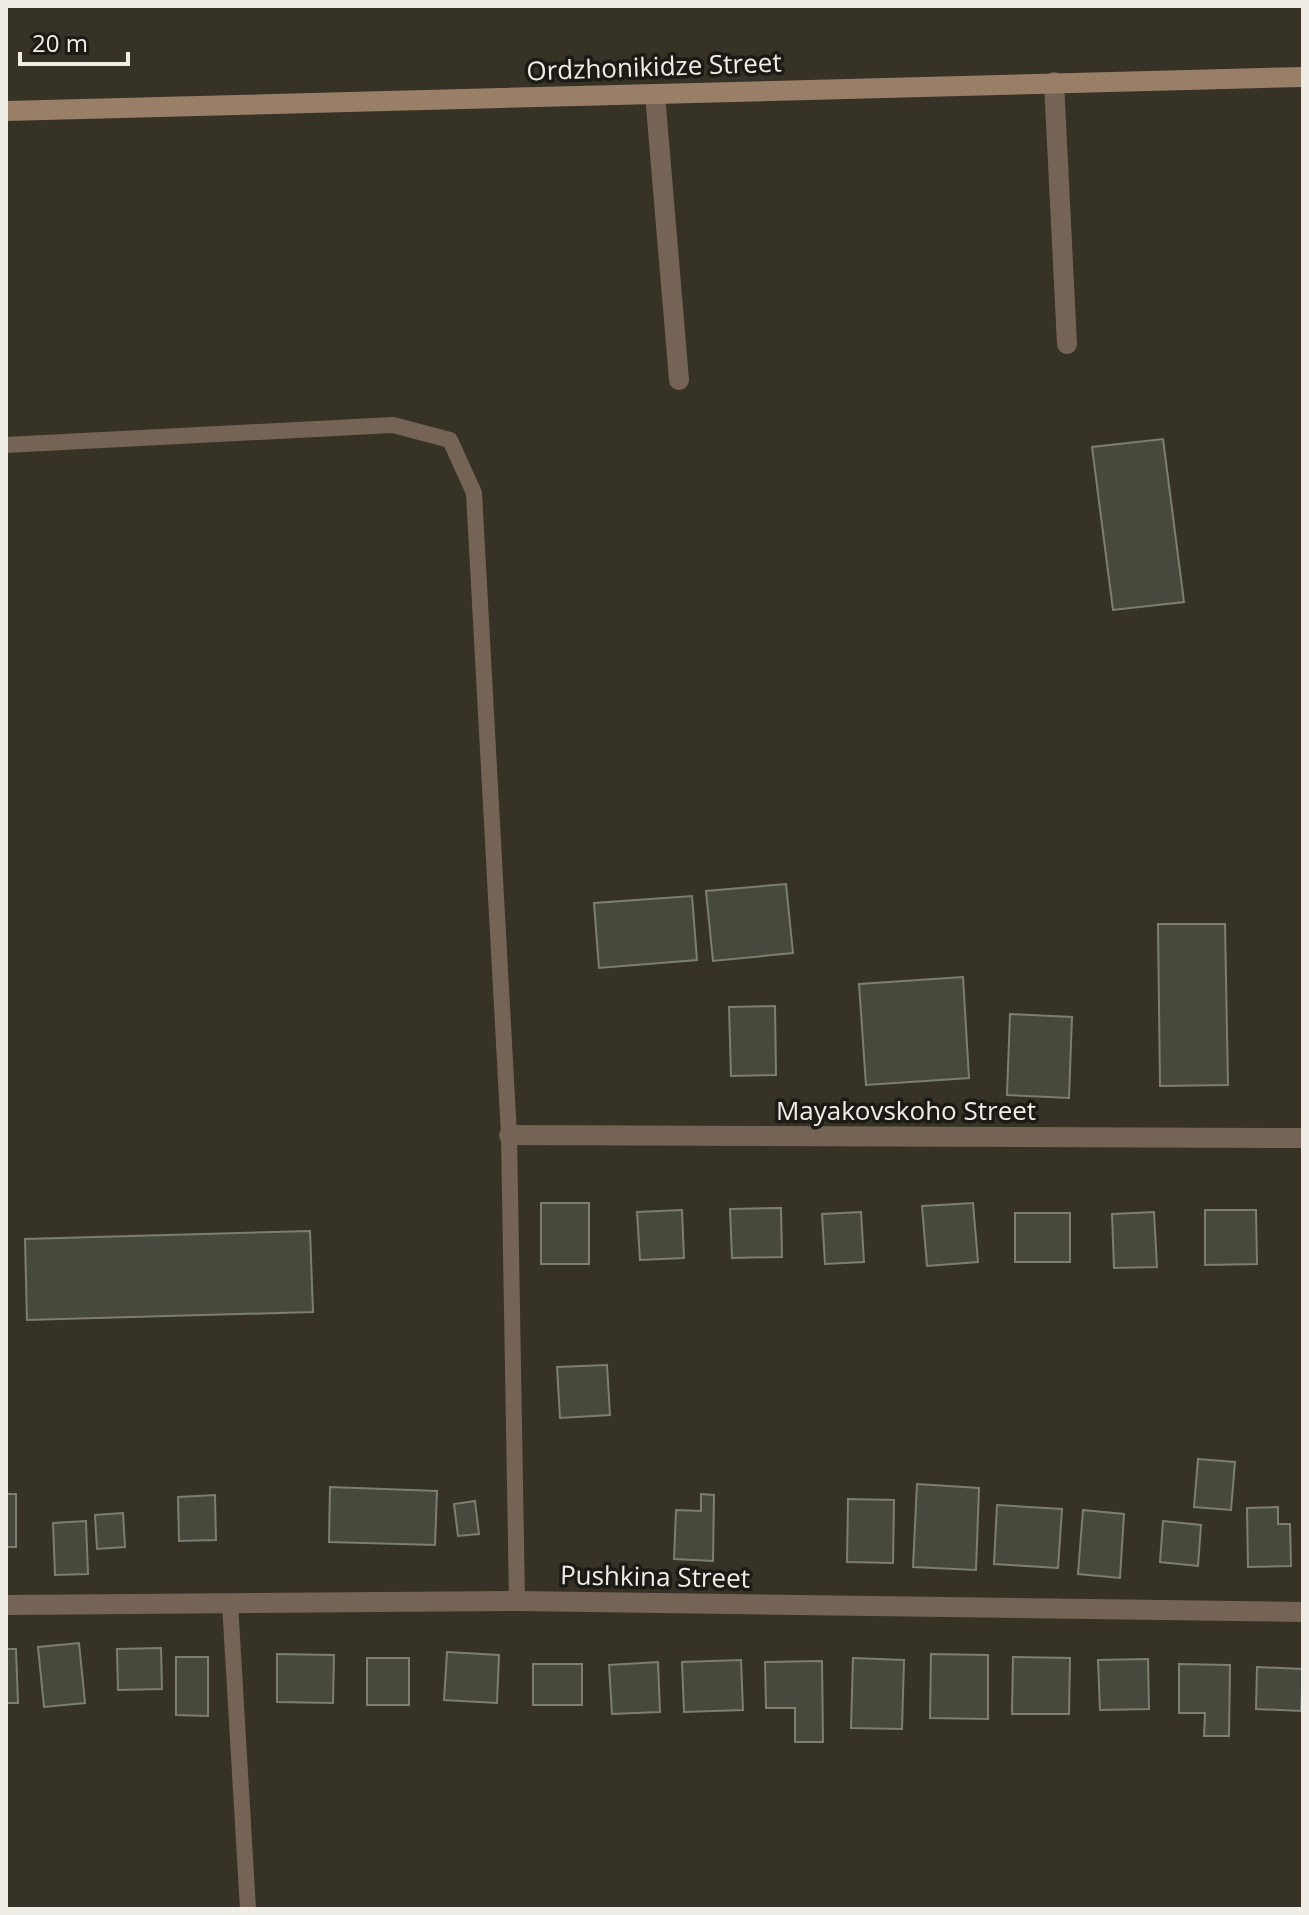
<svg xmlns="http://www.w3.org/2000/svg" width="1309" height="1915" font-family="'Open Sans',sans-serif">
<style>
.building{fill:#47493d;stroke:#7b7e70;stroke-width:2}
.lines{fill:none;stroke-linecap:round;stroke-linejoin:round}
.service{stroke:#756456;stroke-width:16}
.minor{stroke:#756456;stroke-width:20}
.secondary{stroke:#997e68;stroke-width:20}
.labels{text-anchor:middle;stroke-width:7;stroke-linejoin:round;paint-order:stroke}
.street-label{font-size:26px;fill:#f0ede6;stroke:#1c1a15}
</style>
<rect width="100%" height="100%" fill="#373226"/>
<g class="building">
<path d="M1163,439L1184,602L1113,610L1092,447Z"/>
<path d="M786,884L793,953L713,961L706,891Z"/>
<path d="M692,896L697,960L599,968L594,903Z"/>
<path d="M1158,924H1225L1228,1085L1160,1086Z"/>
<path d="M963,977L969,1078L866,1085L859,984Z"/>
<path d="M775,1006L776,1075L731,1076L729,1007Z"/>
<path d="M1010,1014L1072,1017L1069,1098L1007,1095Z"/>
<rect x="541" y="1203" width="48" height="61"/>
<path d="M973,1203L978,1262L927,1266L922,1206Z"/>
<path d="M781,1208L782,1257L732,1258L730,1209Z"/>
<path d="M682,1210L684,1258L640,1260L637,1212Z"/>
<path d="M1205,1210H1256L1257,1264L1205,1265Z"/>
<path d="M861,1212L864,1262L825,1264L822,1214Z"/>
<path d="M1154,1212L1157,1267L1114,1268L1112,1214Z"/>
<rect x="1015" y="1213" width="55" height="49"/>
<path d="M310,1231L313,1312L27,1320L25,1239Z"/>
<path d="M607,1365L610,1415L560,1418L557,1367Z"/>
<path d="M1198,1459L1235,1462L1231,1510L1194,1507Z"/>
<path d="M917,1484L979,1488L976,1570L913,1567Z"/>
<path d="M330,1487L437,1491L435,1545L329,1542Z"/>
<rect x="6" y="1494" width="10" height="53"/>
<path d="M701,1494L714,1495L713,1561L674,1559L676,1510L701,1511Z"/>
<path d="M215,1495L216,1540L179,1541L178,1497Z"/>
<path d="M848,1499L894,1500L893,1563L847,1562Z"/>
<path d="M475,1501L479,1534L458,1536L454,1504Z"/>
<path d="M997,1505L1062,1509L1058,1568L994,1564Z"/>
<path d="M1278,1507V1524H1290L1291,1566L1248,1567L1247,1508Z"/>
<path d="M1083,1510L1124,1514L1120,1578L1078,1574Z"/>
<path d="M123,1513L125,1547L97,1549L95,1515Z"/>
<path d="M86,1521L88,1574L55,1575L53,1523Z"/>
<path d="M1163,1521L1201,1525L1198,1566L1160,1562Z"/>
<path d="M79,1643L85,1703L44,1707L38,1647Z"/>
<path d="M161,1648L162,1689L118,1690L117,1649Z"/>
<path d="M6,1649H16L18,1703H6Z"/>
<path d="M447,1652L499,1655L497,1703L444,1700Z"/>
<path d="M277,1654L334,1655L333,1703L277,1702Z"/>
<path d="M931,1654L988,1655V1719L930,1718Z"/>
<path d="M176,1657H208V1716L176,1715Z"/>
<path d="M1013,1657L1070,1658L1069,1714H1012Z"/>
<rect x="367" y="1658" width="42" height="47"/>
<path d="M853,1658L904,1660L902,1729L851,1728Z"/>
<path d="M1148,1659L1149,1709L1100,1710L1098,1660Z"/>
<path d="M741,1660L743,1710L684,1712L682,1662Z"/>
<path d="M822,1661L823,1742H795V1708H766L765,1662Z"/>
<path d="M658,1662L660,1712L612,1714L609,1665Z"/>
<rect x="533" y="1664" width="49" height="41"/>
<path d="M1179,1664L1230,1665L1229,1736H1204L1205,1713H1179Z"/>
<path d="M1257,1667L1303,1669L1301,1711L1256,1709Z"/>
</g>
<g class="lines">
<g class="service">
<path d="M6,445L393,425L450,440L474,493L509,1135L517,1601"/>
<path d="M230,1603L248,1909"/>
</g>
<g class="minor">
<path d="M1054,82L1067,344"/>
<path d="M655,94L679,380"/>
<path d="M509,1135L1303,1138"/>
<path d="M6,1605L517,1601L1303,1612"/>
</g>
<path class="secondary" d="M6,111L1303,77"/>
</g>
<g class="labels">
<g class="street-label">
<text transform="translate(654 67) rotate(-2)" y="9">Ordzhonikidze Street</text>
<text x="906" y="1120">Mayakovskoho Street</text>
<text transform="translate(655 1577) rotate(1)" y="9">Pushkina Street</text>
</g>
</g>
<rect width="1309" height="1915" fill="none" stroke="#f0ede6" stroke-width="16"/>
<path d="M20 52v12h108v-12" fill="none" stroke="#f0ede6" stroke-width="4"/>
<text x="32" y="52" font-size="24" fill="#f0ede6" stroke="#1c1a15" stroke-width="6" paint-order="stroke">20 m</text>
</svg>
